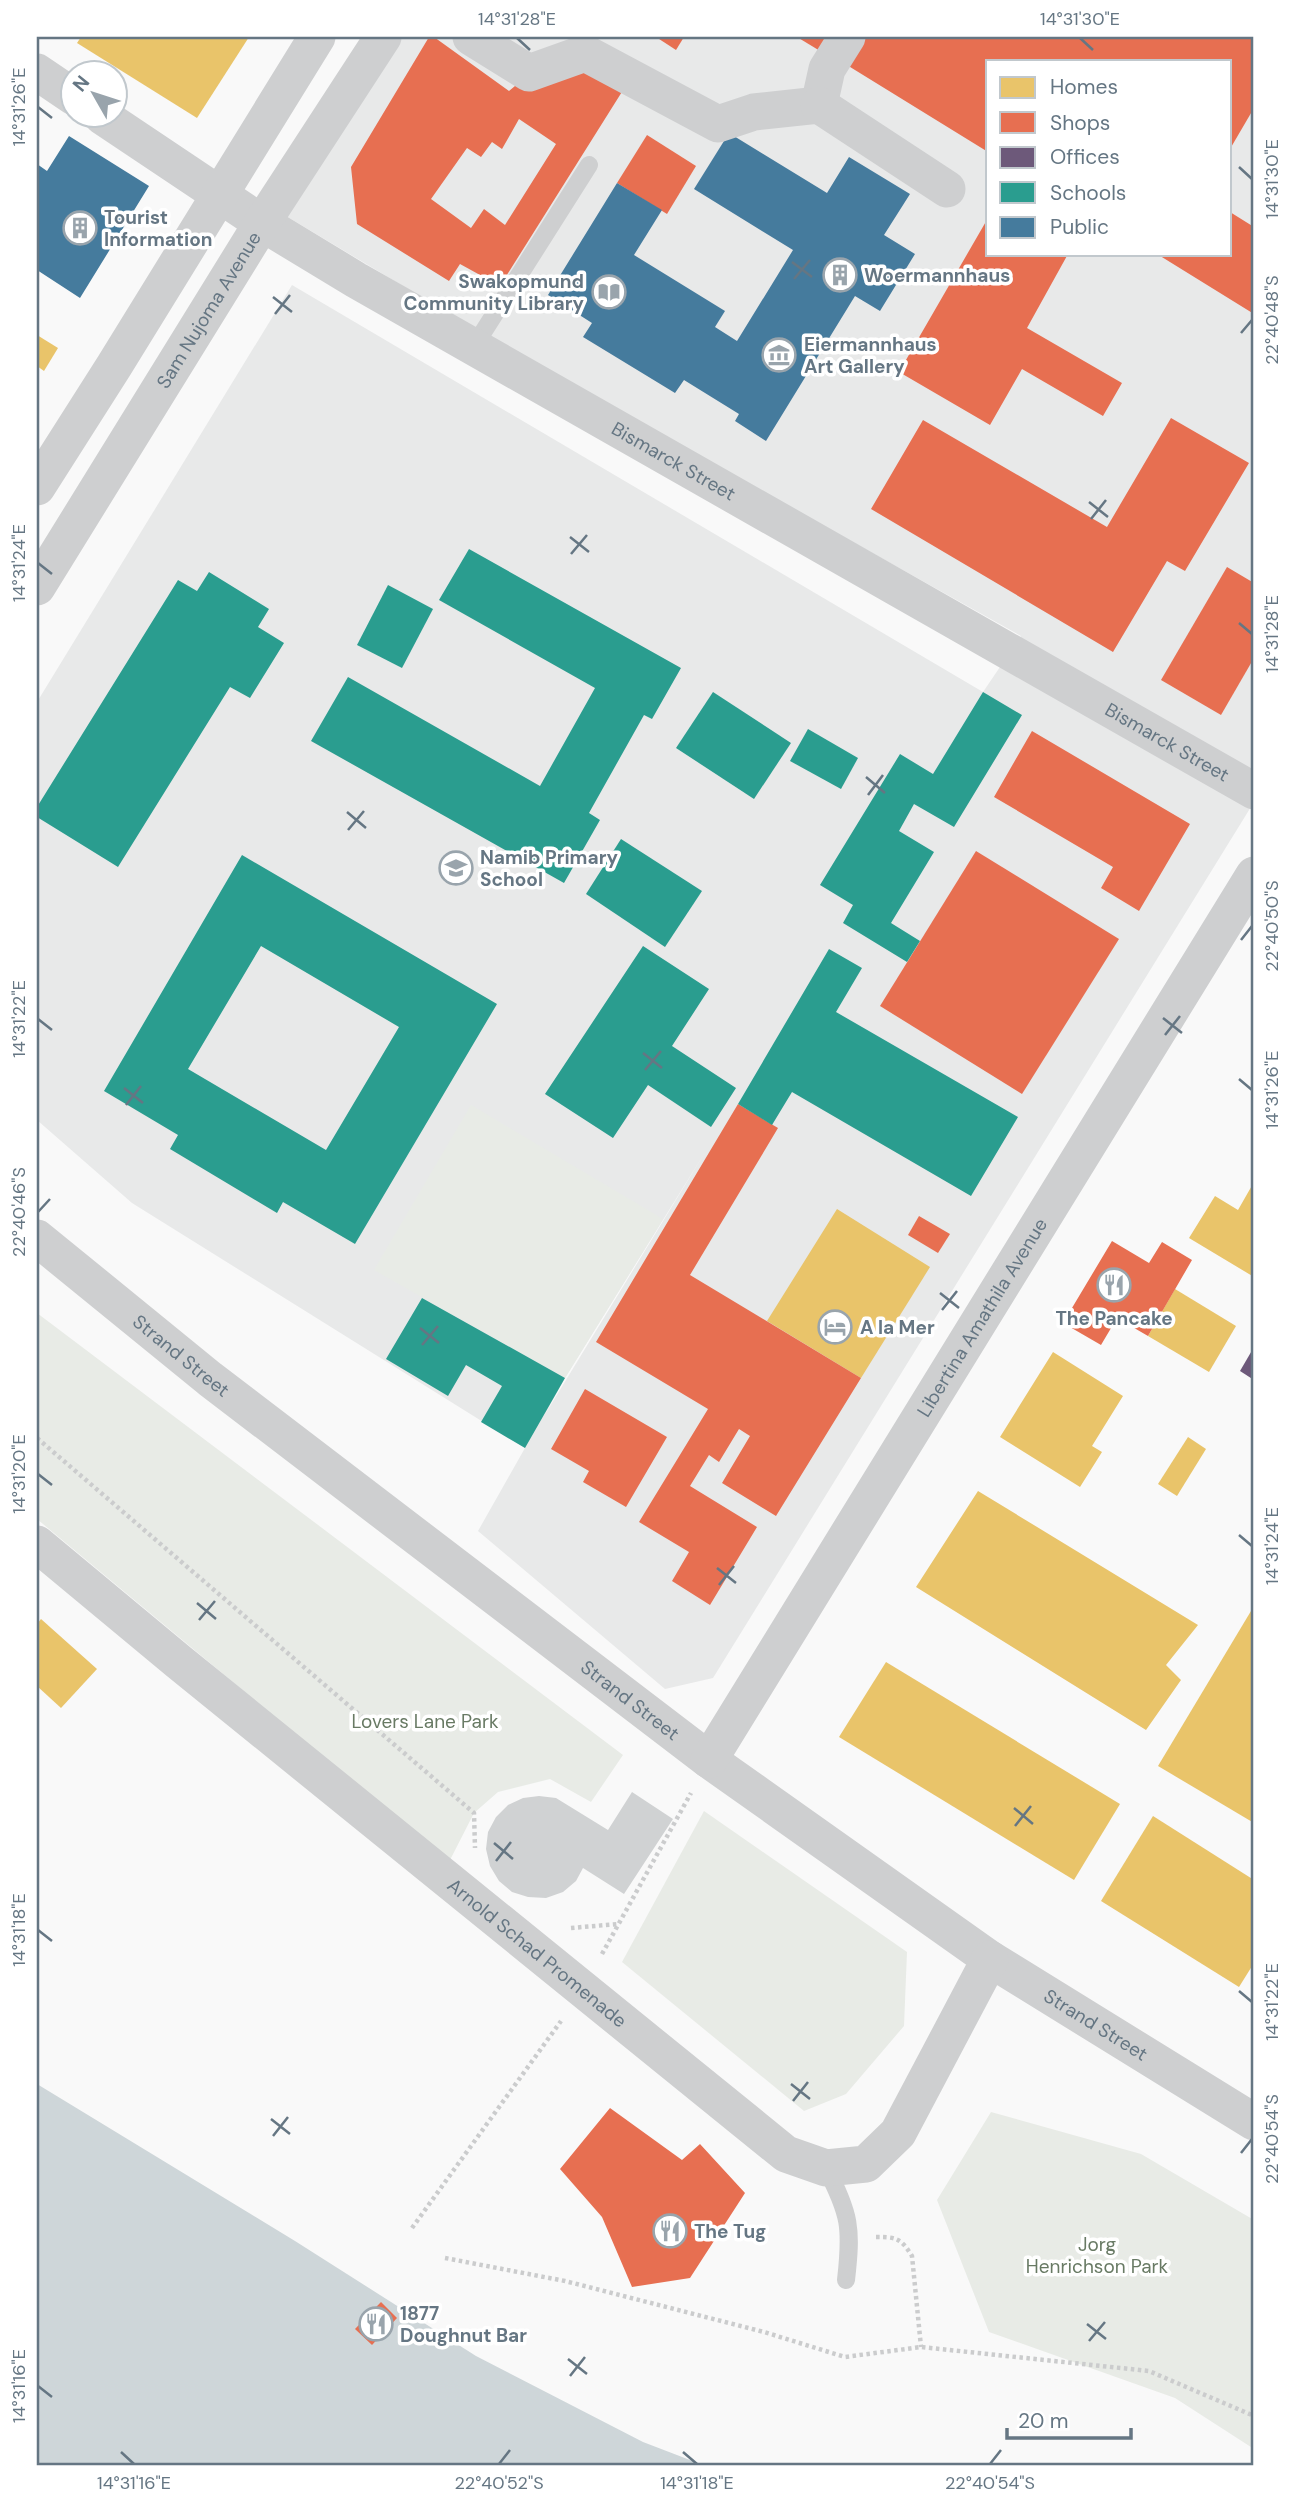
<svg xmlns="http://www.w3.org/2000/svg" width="1291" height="2502" font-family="'DM Sans',sans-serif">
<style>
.built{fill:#e8e9e9;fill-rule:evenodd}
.green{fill:#e8ebe6}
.water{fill:#ced6d9}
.homes{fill:#e9c46a}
.shops{fill:#e76f51;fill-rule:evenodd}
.offices{fill:#6d597a}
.schools{fill:#2a9d8f;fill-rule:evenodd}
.public{fill:#457b9d}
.building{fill:#d0d2d3}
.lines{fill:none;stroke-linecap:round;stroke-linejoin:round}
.path{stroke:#cbcccd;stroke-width:4.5;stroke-dasharray:3.5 3.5;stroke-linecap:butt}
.lane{stroke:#cecfd0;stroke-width:18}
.street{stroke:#cecfd0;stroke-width:37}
.ticks{fill:none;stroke:#657683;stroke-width:2.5}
.labels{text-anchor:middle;stroke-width:7;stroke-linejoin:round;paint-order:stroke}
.poi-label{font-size:19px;font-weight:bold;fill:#657683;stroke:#fff;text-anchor:start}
.street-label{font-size:19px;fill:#657683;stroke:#fff}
.park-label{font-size:19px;fill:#687a64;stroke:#fff}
.neatline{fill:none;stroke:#657683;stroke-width:2.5}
.ticks-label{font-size:18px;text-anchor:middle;fill:#657683}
</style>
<rect width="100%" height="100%" fill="#f9f9f9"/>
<path class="built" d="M395,37H1254V802L713,1678L665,1689L478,1531L525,1448L132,1203L37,1120V702L292,285L983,692L1021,636L525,359L286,216ZM988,61H1230V254H988ZM707,1149L544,1416L565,1378Z"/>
<g class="green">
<path d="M471,1105L663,1219L565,1378L374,1270Z"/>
<path d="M37,1313L623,1755L591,1802L550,1779L498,1792L474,1813L449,1862L37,1519Z"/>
<path d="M704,1811L907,1952L904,2026L846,2094L804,2111L622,1962Z"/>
<path d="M991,2112L1141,2154L1254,2220V2449L1175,2398L989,2332L937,2200Z"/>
</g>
<path class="water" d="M37,2084L295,2241L476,2356L643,2442L703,2465H37Z"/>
<g class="homes">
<path d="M81,37H249L197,118L77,43Z"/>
<path d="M37,335L58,348L44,371L37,366Z"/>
<path d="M1254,1182V1277L1189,1238L1215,1196L1238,1210Z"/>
<path d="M837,1209L930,1267L861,1378L767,1321Z"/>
<path d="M1175,1289L1236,1326L1209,1372L1148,1336Z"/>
<path d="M1053,1352L1123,1396L1092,1446L1102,1452L1080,1487L1000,1437Z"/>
<path d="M1188,1437L1206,1449L1177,1496L1158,1484Z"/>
<path d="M978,1491L1198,1625L1166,1665L1181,1680L1146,1730L916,1587Z"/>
<path d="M1254,1606V1823L1158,1766Z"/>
<path d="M41,1619L97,1669L61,1708L37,1686V1624Z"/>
<path d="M886,1662L1120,1804L1074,1880L839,1737Z"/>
<path d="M1153,1816L1254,1880V1963L1239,1987L1101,1901Z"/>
</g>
<g class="shops">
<path d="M429,37H434L509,91L527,76L583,64L625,87L500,286L460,264L449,281L357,224L351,167ZM519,119L556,144L505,225L484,209L471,228L431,199L467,148L481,157L492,142L502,149Z"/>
<path d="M656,37H684L676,50Z"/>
<path d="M797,37H835L825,54Z"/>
<path d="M858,37H1254V108L1230,149V61H988V152L842,62Z"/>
<path d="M647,135L696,166L667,214L617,183Z"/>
<path d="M1230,212L1254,227V314L1157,254H1230Z"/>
<path d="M988,218V254H1068L1027,328L1122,383L1103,416L1022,369L990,425L899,372Z"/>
<path d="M1171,418L1249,463L1185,571L1167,561L1113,652L871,509L923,420L1107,527Z"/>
<path d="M1227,567L1254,583V658L1221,715L1161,680Z"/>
<path d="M1032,731L1190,824L1139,911L1101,888L1113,867L994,797Z"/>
<path d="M976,851L1119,939L1022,1094L880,1006Z"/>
<path d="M738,1104L778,1128L690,1275L861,1378L776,1516L722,1483L750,1436L739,1429L719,1462L709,1455L690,1486L757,1527L710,1605L672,1581L689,1552L639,1522L708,1409L596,1342Z"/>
<path d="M919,1216L950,1234L938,1253L908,1235Z"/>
<path d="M1112,1241L1149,1263L1162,1242L1192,1260L1148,1336L1117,1318L1101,1345L1063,1323Z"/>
<path d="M585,1389L667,1437L626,1507L583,1482L589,1471L551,1449Z"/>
<path d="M610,2108L682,2160L700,2144L745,2193L690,2278L632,2287L602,2217L560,2169Z"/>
<path d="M381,2302L397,2318L372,2345L355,2329Z"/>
</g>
<path class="offices" d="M1254,1347V1380L1240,1371Z"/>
<g class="schools">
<path d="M469,549L681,668L652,719L644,715L589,813L600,820L564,883L311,741L348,677L540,786L595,688L439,600Z"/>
<path d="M209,572L269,609L258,627L284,643L250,698L230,687L118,867L37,817V807L178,580L197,591Z"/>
<path d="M388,585L433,609L402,668L357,645Z"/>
<path d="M713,692L791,743L754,799L676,748Z"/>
<path d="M983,692L1022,715L954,827L914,804L899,831L934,852L891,923L920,941L907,962L843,923L853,905L820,885L900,754L933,774Z"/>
<path d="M808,729L858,758L841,789L790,761Z"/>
<path d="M621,839L702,891L665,947L586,894Z"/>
<path d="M242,855L497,1004L355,1244L283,1202L277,1213L170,1149L178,1135L104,1091ZM261,946L399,1027L326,1150L188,1069Z"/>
<path d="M643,946L709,989L672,1046L736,1088L711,1127L648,1085L613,1138L545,1094Z"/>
<path d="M829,949L862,968L836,1012L1018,1117L971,1196L792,1092L772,1125L738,1104Z"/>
<path d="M422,1298L565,1378L525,1448L481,1422L502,1386L466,1365L448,1396L386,1359Z"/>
</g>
<g class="public">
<path d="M729,133L827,193L849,157L910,194L884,235L915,254L880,311L855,296L766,441L735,421L739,414L684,380L675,393L583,337L592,323L548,295L617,183L662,210L634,255L725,311L715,327L737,341L793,250L694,189Z"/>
<path d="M69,136L149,186L80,298L37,270V164L47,171Z"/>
</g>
<path class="building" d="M632,1792L673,1819L624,1894L583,1868L576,1881L563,1892L546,1898L528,1897L512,1892L499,1881L490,1866L486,1849L488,1832L496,1817L508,1805L523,1798L539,1796L556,1798L608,1830Z"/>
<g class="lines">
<g class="path">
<path d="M37,1438L474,1813L475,1848"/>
<path d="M571,1928L618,1924"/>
<path d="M602,1954L691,1793"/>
<path d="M412,2228L561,2021"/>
<path d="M876,2237C896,2237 901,2238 912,2256L921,2347"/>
<path d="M445,2258L565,2281L764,2332L845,2357L921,2347L1149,2371L1254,2416"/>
</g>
<g class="lane">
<path d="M473,348L589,165"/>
<path d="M826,2168C850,2214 852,2228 846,2280"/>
</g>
<g class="street">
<path d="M471,37L529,73L585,53L718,124L754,112L819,105L827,69L847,37"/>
<path d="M37,72L74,97"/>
<path d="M819,105L947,189"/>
<path id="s1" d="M102,116L262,223L356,280L1254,791"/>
<path d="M37,487L114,366L317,37"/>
<path id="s2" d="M37,587L262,223L383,37"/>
<path id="s3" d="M37,1238L210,1379L709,1760L990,1959L1254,2122"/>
<path id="s4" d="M37,1544L179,1662L786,2154L826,2168L866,2164L898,2133L990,1959"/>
<path id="s5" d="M709,1760L1254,875"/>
</g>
</g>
<path class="ticks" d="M517,38L530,50M1080,38L1093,50M38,107L52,118M1239,167L1252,179M792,262L812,277M794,279L810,260M273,297L292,312M275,314L290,295M1241,333L1252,320M1089,502L1108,517M1091,519L1106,500M570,537L589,552M571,554L587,535M38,563L52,574M1239,623L1252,634M866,777L885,793M868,795L883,775M347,812L366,828M348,830L364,811M1241,940L1252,926M1163,1018L1182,1033M38,1019L52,1030M1165,1035L1180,1016M643,1053L662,1068M645,1070L661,1051M1239,1079L1252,1090M124,1088L143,1103M126,1105L141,1086M38,1212L50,1199M940,1293L959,1308M942,1310L957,1291M420,1328L439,1343M422,1345L438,1326M38,1474L52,1485M1239,1535L1252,1546M717,1568L736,1583M719,1585L734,1566M197,1603L216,1619M199,1620L215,1601M1014,1808L1033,1824M1015,1826L1031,1806M494,1843L513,1859M496,1861L511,1842M38,1930L52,1941M1239,1991L1252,2002M791,2084L810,2099M793,2101L808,2082M271,2119L290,2134M273,2136L288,2117M1241,2153L1252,2139M1087,2324L1106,2339M1089,2341L1105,2322M568,2359L587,2374M570,2376L585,2357M38,2386L52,2397M121,2452L134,2464M683,2452L697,2464M499,2464L510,2450M990,2464L1001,2450"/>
<defs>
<symbol id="building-ring" viewBox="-11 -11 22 22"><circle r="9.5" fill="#fff" stroke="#99a4ac" stroke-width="1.5"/><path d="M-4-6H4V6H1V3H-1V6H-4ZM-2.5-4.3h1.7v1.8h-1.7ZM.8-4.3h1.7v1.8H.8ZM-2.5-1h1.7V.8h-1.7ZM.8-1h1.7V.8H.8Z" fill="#99a4ac"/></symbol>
<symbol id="library-ring" viewBox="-11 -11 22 22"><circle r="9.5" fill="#fff" stroke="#99a4ac" stroke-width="1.5"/><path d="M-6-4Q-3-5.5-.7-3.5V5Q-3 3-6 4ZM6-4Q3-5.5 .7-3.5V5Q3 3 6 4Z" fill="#99a4ac"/></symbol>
<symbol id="museum-ring" viewBox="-11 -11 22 22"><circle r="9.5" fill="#fff" stroke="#99a4ac" stroke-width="1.5"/><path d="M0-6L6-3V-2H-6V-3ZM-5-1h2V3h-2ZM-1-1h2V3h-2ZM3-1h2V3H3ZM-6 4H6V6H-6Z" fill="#99a4ac"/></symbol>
<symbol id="school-ring" viewBox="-11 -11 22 22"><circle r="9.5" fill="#fff" stroke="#99a4ac" stroke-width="1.5"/><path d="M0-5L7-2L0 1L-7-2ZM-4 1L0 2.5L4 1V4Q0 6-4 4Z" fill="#99a4ac"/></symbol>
<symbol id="restaurant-ring" viewBox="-11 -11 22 22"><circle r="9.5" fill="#fff" stroke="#99a4ac" stroke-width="1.5"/><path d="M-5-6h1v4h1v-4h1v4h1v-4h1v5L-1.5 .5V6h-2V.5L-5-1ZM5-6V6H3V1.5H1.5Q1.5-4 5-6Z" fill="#99a4ac"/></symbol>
<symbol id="hotel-ring" viewBox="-11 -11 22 22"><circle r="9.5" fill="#fff" stroke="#99a4ac" stroke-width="1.5"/><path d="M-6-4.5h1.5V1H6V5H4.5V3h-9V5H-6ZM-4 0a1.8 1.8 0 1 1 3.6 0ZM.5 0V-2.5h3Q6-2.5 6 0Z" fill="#99a4ac"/></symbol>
</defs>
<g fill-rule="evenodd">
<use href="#building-ring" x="61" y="209" width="38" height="38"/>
<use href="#building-ring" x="821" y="256" width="38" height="38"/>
<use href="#library-ring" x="590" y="273" width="38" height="38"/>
<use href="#museum-ring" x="760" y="336" width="38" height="38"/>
<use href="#school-ring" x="437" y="849" width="38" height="38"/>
<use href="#restaurant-ring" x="1095" y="1266" width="38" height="38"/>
<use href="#hotel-ring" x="816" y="1308" width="38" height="38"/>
<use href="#restaurant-ring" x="651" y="2212" width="38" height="38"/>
<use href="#restaurant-ring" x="357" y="2305" width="38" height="38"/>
</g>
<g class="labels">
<g class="poi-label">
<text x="104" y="224">Tourist<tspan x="104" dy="22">Information</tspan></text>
<text x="864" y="282">Woermannhaus</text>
<text x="584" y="288" text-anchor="end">Swakopmund<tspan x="584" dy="22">Community Library</tspan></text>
<text x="804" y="351">Eiermannhaus<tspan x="804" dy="22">Art Gallery</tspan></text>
<text x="480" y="864">Namib Primary<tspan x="480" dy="22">School</tspan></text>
<text x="1114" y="1325" text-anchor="middle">The Pancake</text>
<text x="860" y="1334">A la Mer</text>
<text x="694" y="2238">The Tug</text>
<text x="400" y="2320">1877<tspan x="400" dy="22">Doughnut Bar</tspan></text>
</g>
<g class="street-label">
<text dy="7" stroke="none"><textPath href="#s2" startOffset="326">Sam Nujoma Avenue</textPath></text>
<text dy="7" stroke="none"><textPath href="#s1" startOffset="668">Bismarck Street</textPath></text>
<text dy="7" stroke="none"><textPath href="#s1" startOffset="1236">Bismarck Street</textPath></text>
<text dy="7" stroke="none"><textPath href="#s5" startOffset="520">Libertina Amathila Avenue</textPath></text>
<text dy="7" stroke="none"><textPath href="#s3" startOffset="186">Strand Street</textPath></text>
<text dy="7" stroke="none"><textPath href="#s3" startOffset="752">Strand Street</textPath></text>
<text dy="7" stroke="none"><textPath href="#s4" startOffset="646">Arnold Schad Promenade</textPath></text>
<text dy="7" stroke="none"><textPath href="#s3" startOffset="1320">Strand Street</textPath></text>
</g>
<g class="park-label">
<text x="425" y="1728">Lovers Lane Park</text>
<text x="1097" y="2251">Jorg<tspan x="1097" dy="22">Henrichson Park</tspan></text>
</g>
</g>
<rect width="1291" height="2502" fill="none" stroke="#ffffff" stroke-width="77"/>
<rect x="986" y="60" width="245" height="196" fill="#ffffff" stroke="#c1c8cd" stroke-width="2"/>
<rect x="1000" y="77" width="35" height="21" fill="#e9c46a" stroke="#c1c8cd" stroke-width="2"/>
<text x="1050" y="94" font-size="21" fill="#657683">Homes</text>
<rect x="1000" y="112" width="35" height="21" fill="#e76f51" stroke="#c1c8cd" stroke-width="2"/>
<text x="1050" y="130" font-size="21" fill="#657683">Shops</text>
<rect x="1000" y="147" width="35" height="21" fill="#6d597a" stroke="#c1c8cd" stroke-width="2"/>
<text x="1050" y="164" font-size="21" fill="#657683">Offices</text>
<rect x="1000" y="182" width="35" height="21" fill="#2a9d8f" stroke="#c1c8cd" stroke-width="2"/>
<text x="1050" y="200" font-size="21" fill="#657683">Schools</text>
<rect x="1000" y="217" width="35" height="21" fill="#457b9d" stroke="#c1c8cd" stroke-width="2"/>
<text x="1050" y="234" font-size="21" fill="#657683">Public</text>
<g transform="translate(94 94) rotate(309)"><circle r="33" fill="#ffffff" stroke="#c1c8cd" stroke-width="2"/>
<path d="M0-5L12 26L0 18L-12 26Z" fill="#99a4ac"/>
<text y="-10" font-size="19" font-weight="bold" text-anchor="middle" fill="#657683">N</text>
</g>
<path d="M1007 2428v10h124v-10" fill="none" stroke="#657683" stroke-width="3.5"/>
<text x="1018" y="2428" font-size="21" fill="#657683" stroke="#ffffff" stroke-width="5" paint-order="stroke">20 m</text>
<rect x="38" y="38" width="1214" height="2426" class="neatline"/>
<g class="ticks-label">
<text x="517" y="25">14°31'28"E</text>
<text x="1080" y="25">14°31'30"E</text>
<text transform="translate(19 107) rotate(-90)" y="6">14°31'26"E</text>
<text transform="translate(1272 179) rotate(-90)" y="6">14°31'30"E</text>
<text transform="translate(1272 320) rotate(-90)" y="6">22°40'48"S</text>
<text transform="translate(19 563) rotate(-90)" y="6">14°31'24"E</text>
<text transform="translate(1272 634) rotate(-90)" y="6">14°31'28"E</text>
<text transform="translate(1272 926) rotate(-90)" y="6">22°40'50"S</text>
<text transform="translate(19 1019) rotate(-90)" y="6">14°31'22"E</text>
<text transform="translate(1272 1090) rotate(-90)" y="6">14°31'26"E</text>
<text transform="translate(19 1212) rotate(-90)" y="6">22°40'46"S</text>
<text transform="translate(19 1474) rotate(-90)" y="6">14°31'20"E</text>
<text transform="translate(1272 1546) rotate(-90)" y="6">14°31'24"E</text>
<text transform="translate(19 1930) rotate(-90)" y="6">14°31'18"E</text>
<text transform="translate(1272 2002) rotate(-90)" y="6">14°31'22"E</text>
<text transform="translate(1272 2139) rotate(-90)" y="6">22°40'54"S</text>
<text transform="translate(19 2386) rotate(-90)" y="6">14°31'16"E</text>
<text x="134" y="2489">14°31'16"E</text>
<text x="499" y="2489">22°40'52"S</text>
<text x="697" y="2489">14°31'18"E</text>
<text x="990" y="2489">22°40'54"S</text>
</g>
</svg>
